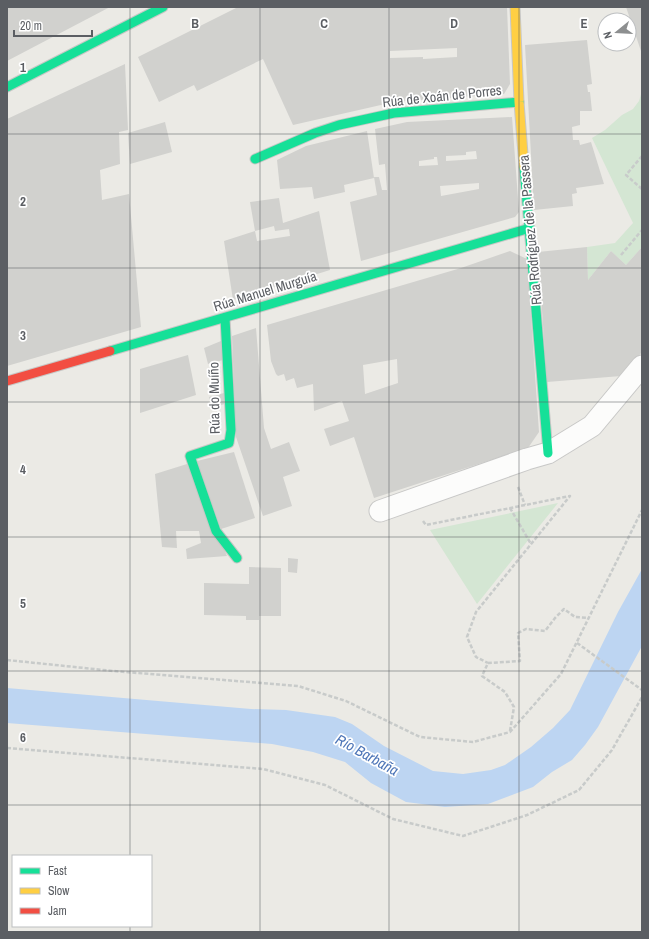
<svg xmlns="http://www.w3.org/2000/svg" width="649" height="939" font-family="'Archivo Narrow',sans-serif">
<style>
.green{fill:#d4e6d3}
.water{fill:#bdd5f2}
.building{fill:#d1d1ce;fill-rule:evenodd}
.lines{fill:none;stroke-linecap:round;stroke-linejoin:round}
.street-casing{stroke:#c8c8c7;stroke-width:23}
.fast-casing{stroke:#c7c7c5;stroke-width:11}
.slow-casing{stroke:#c7c7c5;stroke-width:11}
.jam-casing{stroke:#c7c7c5;stroke-width:11}
.path{stroke:#c8cbca;stroke-width:2.5;stroke-dasharray:4 2;stroke-linecap:butt}
.street{stroke:#fcfcfb;stroke-width:21}
.fast{stroke:#16e098;stroke-width:9}
.slow{stroke:#ffcf43;stroke-width:9}
.jam{stroke:#f24e42;stroke-width:9}
.grid{fill:none;stroke:#5b5e63;stroke-width:1;stroke-opacity:0.55}
.labels{text-anchor:middle;stroke-width:3.5;stroke-linejoin:round;paint-order:stroke}
.street-label{font-size:14px;fill:#5b5e63;stroke:#fff}
.water-label{font-size:15px;font-style:italic;fill:#4e76b8;stroke:#fff}
.grid-label{font-size:13px;text-anchor:middle;font-weight:bold;fill:#5b5e63;stroke:#fff;stroke-width:3.5;stroke-linejoin:round;paint-order:stroke}
</style>
<rect width="100%" height="100%" fill="#ebeae5"/>
<g class="green">
<path d="M642,91V247L626,265L611,251L588,280L587,247L615,243L633,223L592,138L605,130L622,115L633,109L639,101Z"/>
<path d="M558,503L477,604L430,530Z"/>
</g>
<path class="water" d="M642,569V646L598,727L585,745L572,760L552,772L533,787L488,804L445,807L406,802L371,783L345,762L313,752L272,744L7,723V688L251,709L286,710L335,717L352,724L384,746L433,771L463,774L491,770L505,765L531,747L553,728L570,710L618,612Z"/>
<g class="building">
<path d="M7,7H110L7,61Z"/>
<path d="M238,7H507L510,84L504,94L394,102L293,125L263,59L197,91L194,85L159,102L138,57ZM457,48V57L423,59V57L390,58V51Z"/>
<path d="M626,7H642V54Z"/>
<path d="M587,40L592,84L587,85L588,92H590L592,111H580V125L572,127L573,140H579L580,145L591,142L604,184L576,188L577,193L572,194L573,206L534,210L525,45Z"/>
<path d="M125,64L128,130L119,132L120,164L100,170L102,200L129,194L141,327L7,366V119Z"/>
<path d="M512,117L519,212L515,217L361,261L350,202L377,195L374,177H379L382,190H387L385,164L379,165L375,129L407,122ZM476,151L477,159L446,161V156L466,155V152ZM434,157H437L438,165L419,166V161L434,159ZM479,183V189L441,196L440,186Z"/>
<path d="M165,122L172,152L130,164L128,133Z"/>
<path d="M367,131L374,178L344,185L345,192L314,199L312,187L280,189L277,160L306,146Z"/>
<path d="M279,198L283,223L319,211L330,270L233,300L224,241L255,231L250,202ZM274,226L275,231L289,229L290,236L257,241L255,231Z"/>
<path d="M587,247L588,280L611,251L626,265L642,247V352L621,376L547,382L538,252Z"/>
<path d="M510,251L527,259L539,432L528,448L374,498L354,437L330,446L324,429L349,421L342,401L314,411L313,384L297,388L294,378L286,381L284,374L278,376L276,374L271,361L267,325L461,268ZM397,359L398,383L365,394L363,365Z"/>
<path d="M256,328L264,428L271,449L289,442L300,471L283,477L292,506L263,516L236,437L232,336Z"/>
<path d="M221,341L223,360L208,364L204,348Z"/>
<path d="M188,355L196,395L140,413V369Z"/>
<path d="M224,393L225,404L212,407L209,397Z"/>
<path d="M234,452L255,518L221,529L197,461Z"/>
<path d="M187,464L227,556L187,559L186,549L201,543L199,531H176L177,548L162,547L155,474Z"/>
<path d="M288,558L298,559L297,573L288,572Z"/>
<path d="M249,567L281,568V616H259V620H246V616L204,615V583L249,584Z"/>
</g>
<g class="lines">
<defs>
<path id="street" d="M380,511L527,459L548,453L592,426L642,366"/>
<g id="fast">
<path d="M7,87L163,7"/>
<path d="M255,159L315,133L339,125L394,113L519,102"/>
<path d="M524,167L548,453"/>
<path d="M225,318L231,430L229,443L190,456L216,531L237,558"/>
<path d="M110,351L530,228"/>
</g>
<path id="slow" d="M515,7L519,102L524,167"/>
<path id="jam" d="M7,381L110,351"/>
</defs>
<use href="#street" class="street-casing"/>
<use href="#fast" class="fast-casing"/>
<use href="#slow" class="slow-casing"/>
<use href="#jam" class="jam-casing"/>
<g class="path">
<path d="M642,156L626,175L642,189"/>
<path d="M621,255L642,230"/>
<path d="M518,487L525,505"/>
<path d="M510,508L531,544"/>
<path d="M423,521L426,525L570,496L476,612L467,637L476,657L488,663"/>
<path d="M577,643L642,690"/>
<path d="M7,660L113,671L298,686L346,701L420,737L473,742L510,732L561,674L642,510"/>
<path d="M510,731L514,707L505,692L482,676L488,663L520,661L518,633L526,629L545,631L555,618L564,609L575,617L589,618"/>
<path d="M7,748L263,769L325,785L393,819L463,836L527,815L579,790L612,750L642,697"/>
</g>
<use href="#street" class="street"/>
<use href="#fast" class="fast"/>
<use href="#slow" class="slow"/>
<use href="#jam" class="jam"/>
</g>
<path class="grid" d="M130,7V856M260,7V932M389,7V932M519,7V932M7,134H642M7,268H642M7,402H642M7,537H642M7,671H642M7,805H642M130,926V932"/>
<g class="labels">
<g class="street-label">
<text transform="translate(442 96) rotate(-6)" y="5">Rúa de Xoán de Porres</text>
<text transform="translate(530 230) rotate(-95)" y="5">Rúa Rodríguez de la Passera</text>
<text transform="translate(265 291) rotate(-17)" y="5">Rúa Manuel Murguía</text>
<text transform="translate(214 398) rotate(-91)" y="5">Rúa do Muíño</text>
</g>
<g class="water-label">
<text transform="translate(367 755) rotate(29)" y="5">Río Barbaña</text>
</g>
</g>
<g class="grid-label">
<text x="195" y="28">B</text>
<text x="324" y="28">C</text>
<text x="454" y="28">D</text>
<text x="584" y="28">E</text>
<text x="23" y="72">1</text>
<text x="23" y="206">2</text>
<text x="23" y="340">3</text>
<text x="23" y="474">4</text>
<text x="23" y="608">5</text>
<text x="23" y="742">6</text>
</g>
<rect width="649" height="939" fill="none" stroke="#5b5e63" stroke-width="16"/>
<rect x="12" y="855" width="140" height="72" fill="#ffffff" stroke="#bdbfc1"/>
<rect x="20" y="868" width="20" height="6" fill="#16e098" stroke="#bdbfc1"/>
<text x="48" y="875" font-size="12" fill="#5b5e63">Fast</text>
<rect x="20" y="888" width="20" height="6" fill="#ffcf43" stroke="#bdbfc1"/>
<text x="48" y="895" font-size="12" fill="#5b5e63">Slow</text>
<rect x="20" y="908" width="20" height="6" fill="#f24e42" stroke="#bdbfc1"/>
<text x="48" y="915" font-size="12" fill="#5b5e63">Jam</text>
<g transform="translate(617 32) rotate(252)"><circle r="19" fill="#ffffff" stroke="#bdbfc1"/>
<path d="M0-3L7 15L0 10L-7 15Z" fill="#8d8f90"/>
<text y="-6" font-size="11" font-weight="bold" text-anchor="middle" fill="#5b5e63">N</text>
</g>
<path d="M14 30v6h78v-6" fill="none" stroke="#5b5e63" stroke-width="2"/>
<text x="20" y="30" font-size="12" fill="#5b5e63" stroke="#ffffff" stroke-width="3" paint-order="stroke">20 m</text>
</svg>
